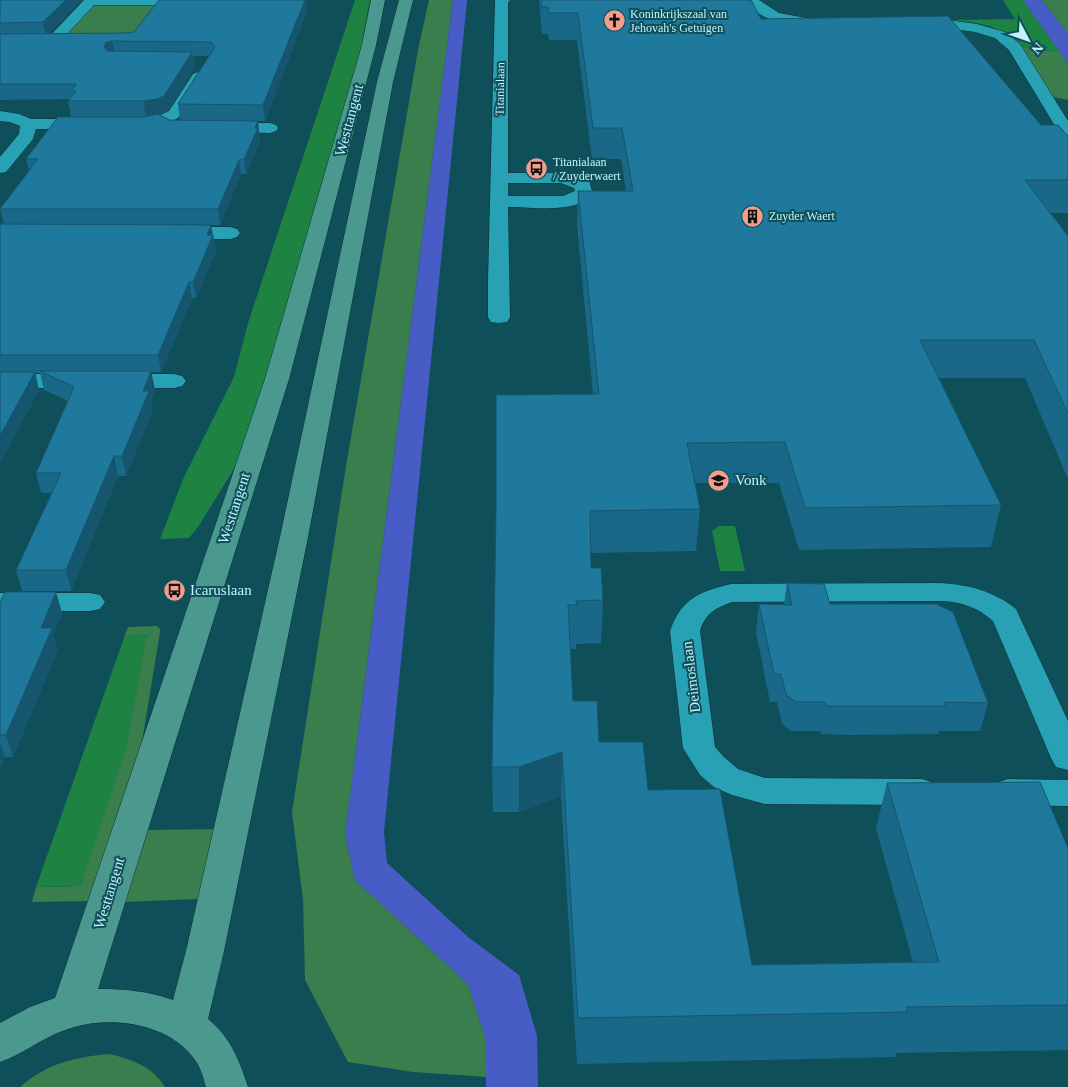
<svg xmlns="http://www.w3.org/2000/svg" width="1068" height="1087" font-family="Georgia,serif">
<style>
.green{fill:#3a7e4d}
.forest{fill:#1e8243}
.water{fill:#475cc5}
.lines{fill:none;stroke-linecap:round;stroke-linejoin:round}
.street-casing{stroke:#0e3238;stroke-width:1}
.secondary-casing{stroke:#0e3238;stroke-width:1}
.street{fill:#28a1b4;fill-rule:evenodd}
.secondary{fill:#4a988e;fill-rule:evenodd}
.wall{fill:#1a6887;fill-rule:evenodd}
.shaded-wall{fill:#15556e}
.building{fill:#1e799d;stroke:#15556e}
.labels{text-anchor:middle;stroke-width:4;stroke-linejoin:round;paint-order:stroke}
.far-poi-label{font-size:12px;fill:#c1f3fc;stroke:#0f4f59;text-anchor:start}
.far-street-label{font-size:12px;fill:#c1f3fc;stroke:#0f4f59}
.street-label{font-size:15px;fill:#c1f3fc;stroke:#0f4f59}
.poi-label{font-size:15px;fill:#c1f3fc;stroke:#0f4f59;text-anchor:start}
</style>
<rect width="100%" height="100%" fill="#0f4f59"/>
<g class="green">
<path d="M429,0H453L345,835L355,880L468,984L485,1037L487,1077L413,1072L348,1062L305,980L303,900L292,812L346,466L418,50Z"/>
<path d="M1042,0H1068V34Z"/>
<path d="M90,1H162L130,42L51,43Z"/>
<path d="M1017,46L1060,52L1068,64V100L1049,96Z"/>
<path d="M157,626L160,629V632L141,748L91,901L32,902L36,887L81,886L147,635H125L128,627Z"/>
<path d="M219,829L198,899L123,902L144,830Z"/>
<path d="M110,1054C133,1060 152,1066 165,1087H20C47,1063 76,1057 110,1054Z"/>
</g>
<g class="forest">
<path d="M355,0H374L367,41L245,451L198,527L189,538L160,539L184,477L234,377L248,323Z"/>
<path d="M1003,0H1023L1060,52L1017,46C1000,23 976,23 950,20L1015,19Z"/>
<path d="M719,526H735L745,571H720L712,531Z"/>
<path d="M147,634L127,746L81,886L36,887L125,635Z"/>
</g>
<g class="water">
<path d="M453,0H467L384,832L387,863L468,937L519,975L537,1036L538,1087H486L485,1037L468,984L355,880L345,835Z"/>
<path d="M1023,0H1042L1068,34V64Z"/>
</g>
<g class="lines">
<defs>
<g id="street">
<path d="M84,0H202L203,1L196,5H94L56,46H46L44,43L46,40Z"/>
<path d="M495,0H510L508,3V173H563L589,181L593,194C579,214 530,207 508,207L510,317L507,322L499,323L491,322L488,317V281ZM508,183H561L574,188L575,191L563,196H508Z"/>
<path d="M744,0H759L779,13L822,21L829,25L822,29C795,26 762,24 744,0Z"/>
<path d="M941,19L977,24L1005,32L1020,44L1068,121V139L1062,138L1060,134L1009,50L995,38L975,32L941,27L918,28L911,24L918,20Z"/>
<path d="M198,72L203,74L206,77C192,101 185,123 154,127C145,129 135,130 126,127L124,124L126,121L156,117L169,111L193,74Z"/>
<path d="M0,111L19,114L31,119H89L95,121L97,124L95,127L89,129H36L33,139L6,172L0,173V157L19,134L20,126L10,122L0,121Z"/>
<path d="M222,123H270L276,125L278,128L276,131L270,133L216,131L214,128L216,125Z"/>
<path d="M174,227H230L237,229L240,233L237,237L230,239H174L167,237L164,233L167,229Z"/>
<path d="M0,374H174L182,376L186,381L182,386L174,388H0Z"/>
<path d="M941,583C969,585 994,591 1016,609L1068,721V770L1056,767L1051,758L993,621C977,607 962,602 941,601L732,602C715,608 705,614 700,631L715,747L724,757L738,769L765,778L922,779L934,783L939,792L934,801L922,805L765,804L732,795L714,787L700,775L683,748L670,631C682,598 699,592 731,584Z"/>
<path d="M0,593H90L100,595L105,602L100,609L90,611H0Z"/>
<path d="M1008,779L1068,780V806L1008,805L996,801L991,792L996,783Z"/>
</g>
<path id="secondary" d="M371,0H385L376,45L289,379L98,989C124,989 148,991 173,1000L186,951L280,537L377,82L399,0H413L393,82L308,537L224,951L208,1019C230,1037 239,1059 248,1087H206C203,1076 200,1065 192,1056C164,1021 105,1015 65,1030C42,1038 23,1054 0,1062V1023L30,1007L55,998L265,379L362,45Z"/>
</defs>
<use href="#street" class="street-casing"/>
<use href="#secondary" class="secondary-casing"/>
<use href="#street" class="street"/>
<use href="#secondary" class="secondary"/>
</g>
<g class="wall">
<path d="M0,0H82L48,34L128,33L308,8L265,121H258L260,142L246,174H241L220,225L4,224L0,208L29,171L26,159L71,117L68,101L69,99L0,100ZM193,56H209L178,104L180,120H169L160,115L167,112L195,67Z"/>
<path d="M539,0H751L761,19L1041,125L1068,136V213H1051L1068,236V479L1025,378H938L1001,505L991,547L799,550L779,483H695L700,509L696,551L591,553V568L603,600L601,643L576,644V649H570L573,701L599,742L648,790L752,965L913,962L876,828L887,783L1068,848V1050L896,1053L895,1057L577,1064L561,796L519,812H493L492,767L593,394L577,225L578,191H626L621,159H592L577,40H549L548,34H542Z"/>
<path d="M0,224L211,225L212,235H213L216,251L196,298H192L161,372H151L155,390L151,400L153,410L126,476H118L71,591H22L16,570L52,493H41L36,473L68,401L44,390L40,373H35L39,390L0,463Z"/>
<path d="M787,583L830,604L988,703L980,731H939L938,734L850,735L821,734L820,731H791L782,724L777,702H770L756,632L759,604L784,605Z"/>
<path d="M0,603L62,613L53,634L58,650L13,757H5L0,768Z"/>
</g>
<g class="shaded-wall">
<path d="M66,0H82L46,36L43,22Z"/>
<path d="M305,0H307L308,8L265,121L263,105Z"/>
<path d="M112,41L115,55L108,57L104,47L106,42Z"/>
<path d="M192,52L195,67L167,112L159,115L146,117L143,101Z"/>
<path d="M258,121L260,142L246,174L244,159Z"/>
<path d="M239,160L241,174L220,225L218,209Z"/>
<path d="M211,225L216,251L196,298L193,282L207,235Z"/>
<path d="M189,282L192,298L161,372L158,355Z"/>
<path d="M151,371L155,390L151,400L153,410L126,476L122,456L143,391Z"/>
<path d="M35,372L39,390L0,463V436Z"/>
<path d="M114,456L118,476L71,591L66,570Z"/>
<path d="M56,592L62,613L53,634L58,650L13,757L6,735L41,628Z"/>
<path d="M0,743L5,757L0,768Z"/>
<path d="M562,752L561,796L519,812V767Z"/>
</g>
<g class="building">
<path d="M0,0H66L43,22L0,23Z"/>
<path d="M159,0H305L263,105L178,104L215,47L211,42L112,41L106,42L104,47L107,51L192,52L164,96L157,99L143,101H68L76,91H71L76,84H0V34L128,33L134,32Z"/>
<path d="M541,0H751L761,19L948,16L1041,125H1058L1068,136V180H1025L1068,236V414L1034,340H920L1001,505L805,508L785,442L687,443L700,509L590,511L591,568H601L603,600L576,601L577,605H568L573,701H597L599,742H643L648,790L720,789L752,965L939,962L887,783L1040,782L1068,848V1005L906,1007L908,1012L578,1018L562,752L519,767H492L496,511V395L599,394L578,191H633L622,128H593L578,13H549L548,7H542Z"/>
<path d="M158,114L169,120L258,121L255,128H258L244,159L239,160L218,209H0L38,159H26L58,117H144Z"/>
<path d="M0,224L211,225L207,235H213L193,282H189L158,355H0Z"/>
<path d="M40,371H151L143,391H149L122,456H114L66,570H16L61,473H36L74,387Z"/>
<path d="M0,372H35L0,436Z"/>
<path d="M787,583L824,584L830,604H936L953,612L988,703L944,702L945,706H826L825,702H796L786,695L781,674H774L759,604L792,605Z"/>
<path d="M5,592H56L41,628H52L6,735H0V603Z"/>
</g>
<defs>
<symbol id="church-disc" viewBox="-11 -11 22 22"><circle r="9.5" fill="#f49d8d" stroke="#0f4f59"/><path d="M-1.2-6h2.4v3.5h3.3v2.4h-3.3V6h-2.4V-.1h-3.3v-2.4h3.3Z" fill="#111"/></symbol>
<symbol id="bus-disc" viewBox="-11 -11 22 22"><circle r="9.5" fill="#f49d8d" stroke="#0f4f59"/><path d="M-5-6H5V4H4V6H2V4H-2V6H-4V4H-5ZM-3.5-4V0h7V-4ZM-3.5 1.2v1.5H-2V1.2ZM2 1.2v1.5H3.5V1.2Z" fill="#111"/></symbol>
<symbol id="building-disc" viewBox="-11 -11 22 22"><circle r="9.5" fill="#f49d8d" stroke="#0f4f59"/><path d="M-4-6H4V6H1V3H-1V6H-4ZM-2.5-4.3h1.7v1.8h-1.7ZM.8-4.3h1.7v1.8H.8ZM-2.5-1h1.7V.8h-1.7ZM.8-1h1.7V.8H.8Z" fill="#111"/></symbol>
<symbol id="university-disc" viewBox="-11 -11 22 22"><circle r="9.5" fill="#f49d8d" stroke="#0f4f59"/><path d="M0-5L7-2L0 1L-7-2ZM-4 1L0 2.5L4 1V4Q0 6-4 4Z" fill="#111"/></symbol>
</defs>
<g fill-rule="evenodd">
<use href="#church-disc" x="602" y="8" width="25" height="25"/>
<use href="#bus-disc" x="524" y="156" width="25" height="25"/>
<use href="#building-disc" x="740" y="204" width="25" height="25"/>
<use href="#university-disc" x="706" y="468" width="25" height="25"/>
<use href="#bus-disc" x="162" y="578" width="25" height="25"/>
</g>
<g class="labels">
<g class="far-poi-label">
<text x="630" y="18">Koninkrijkszaal van<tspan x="630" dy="14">Jehovah's Getuigen</tspan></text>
<text x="553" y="166">Titanialaan<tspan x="553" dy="14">/ Zuyderwaert</tspan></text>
<text x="769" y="220">Zuyder Waert</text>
</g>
<g class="far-street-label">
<text transform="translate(500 89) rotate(-89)" y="4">Titanialaan</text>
</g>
<g class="street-label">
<text transform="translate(349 120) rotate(-75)" y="5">Westtangent</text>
<text transform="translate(234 508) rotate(-72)" y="5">Westtangent</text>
<text transform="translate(691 677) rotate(-97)" y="5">Deimoslaan</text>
<text transform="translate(109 893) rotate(-73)" y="5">Westtangent</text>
</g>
<g class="poi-label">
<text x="735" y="485">Vonk</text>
<text x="190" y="595">Icaruslaan</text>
</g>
</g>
<g transform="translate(1028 40) rotate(131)" stroke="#0f4f59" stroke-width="4" paint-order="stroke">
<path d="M0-4L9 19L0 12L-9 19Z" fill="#c1f3fc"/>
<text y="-8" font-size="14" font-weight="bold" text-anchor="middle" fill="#c1f3fc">N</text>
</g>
</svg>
